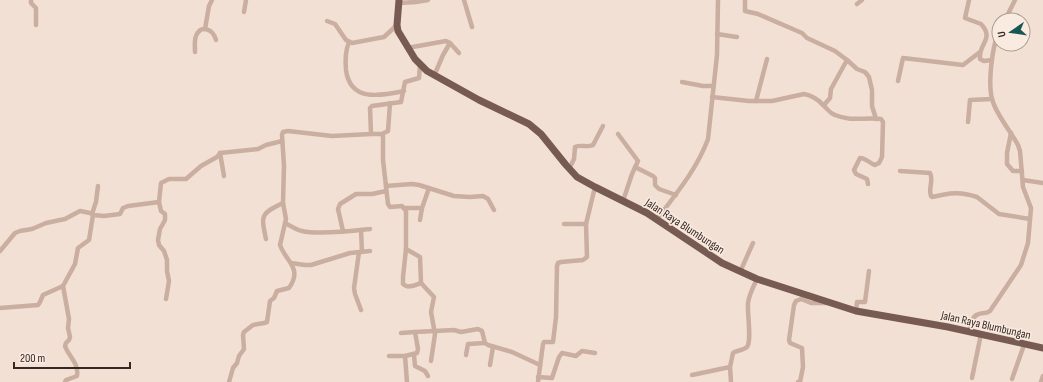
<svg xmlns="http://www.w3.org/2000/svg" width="1043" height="382" font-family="'Sofia Sans Condensed',sans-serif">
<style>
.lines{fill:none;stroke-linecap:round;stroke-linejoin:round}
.minor{stroke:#caaea0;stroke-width:4.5}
.primary{stroke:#775b53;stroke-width:7}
.labels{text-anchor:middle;stroke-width:3;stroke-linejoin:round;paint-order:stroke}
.street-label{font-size:12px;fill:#342724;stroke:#faebe0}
</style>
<rect width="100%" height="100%" fill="#f2e0d4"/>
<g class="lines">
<g class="minor">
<path d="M31,0V3L36,8V25"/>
<path d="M464,0L472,27"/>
<path d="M745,0V11L758,14L795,30L802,33L807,38L835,51L847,60L831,89L830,98L824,105"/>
<path d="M969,0L965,18L981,24C995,39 978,44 980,59L984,61L992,60"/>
<path d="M399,3L416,2L428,0"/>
<path d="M857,4L862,0"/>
<path d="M244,12L246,0"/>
<path d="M1005,20L1015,0"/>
<path d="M327,21L335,24L346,40L352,43L384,37L397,25"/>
<path d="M205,29L209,6L212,0"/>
<path d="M717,34L737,37"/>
<path d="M349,42C345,52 345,60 346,70C350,102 380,96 404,91"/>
<path d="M407,48L446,41L450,43L459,53"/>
<path d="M195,52C195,47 194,41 196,36C201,24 213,29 216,40"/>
<path d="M847,60L857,69L865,72L869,77L872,90V106L876,119"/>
<path d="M434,76L443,55L450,43"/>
<path d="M898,81L903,58L963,65L980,52"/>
<path d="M682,82L703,86H713"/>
<path d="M712,97L749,101H772L804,94C811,95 819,100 823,105C828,109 829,113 835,115C852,122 864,117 881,119L883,122L882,157L879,163L875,165C869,163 866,158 860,158L854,170L856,174L867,179L868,184"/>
<path d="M756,101L767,59"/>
<path d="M968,122L970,100L992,99"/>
<path d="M1011,133L1007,153V164L1013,171H1022"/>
<path d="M371,134H381L383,136V160L388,204L390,207L402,206L406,211V249L420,257L421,283"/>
<path d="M382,134L388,131L390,103"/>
<path d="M618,134L638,161L632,174L623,201"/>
<path d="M220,153L224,176"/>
<path d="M635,167L653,176L655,178V185L659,189L676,195"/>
<path d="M569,169L574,159L575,147C581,144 587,148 593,145L603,126"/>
<path d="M900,171L930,173C934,180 928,188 931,196L932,197C950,193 959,191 977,197L999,214L1030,219"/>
<path d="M1023,180L1043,183"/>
<path d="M386,186L412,184L419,185L454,196L470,197L483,196L488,199L494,210"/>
<path d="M159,202L161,211L165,214V220L160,229L158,240L159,245L164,251L167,260V271L169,281L166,299"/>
<path d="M404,208H422"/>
<path d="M92,214L96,202L98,186"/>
<path d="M657,219C676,194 697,169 708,139L717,55L718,0"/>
<path d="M420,220L422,208L429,188"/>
<path d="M285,223C291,226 296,230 302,231C319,235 352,231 370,229"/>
<path d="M564,224H586"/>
<path d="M361,230L362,252"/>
<path d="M343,231L338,209L340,204L356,194H372L386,191"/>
<path d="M266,239C261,215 260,214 283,203"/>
<path d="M406,249L403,277V284C408,289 415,285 421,283L434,297L431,312L435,334L431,361"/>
<path d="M0,251L15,233L20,231L32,229L46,223L65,219L80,211L90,213L93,215L104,216L120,214L123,208L128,206L159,202L161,183L169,179H186L201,166L217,157L220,153L258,149L266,145L282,141"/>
<path d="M359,252L354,288L355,294L361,310"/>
<path d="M291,263L305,265H311L350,253L370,251"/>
<path d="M740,272L753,243"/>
<path d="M0,308L38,305L40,302L43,295L63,286"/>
<path d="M856,311L857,302H865L869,271"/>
<path d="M969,331C971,325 972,315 979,314C984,312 986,314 990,311L1021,265L1028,243L1031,208L1023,187L1020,151L1018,145C1011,132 997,115 993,102C987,86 992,47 999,31"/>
<path d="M401,333L415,332"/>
<path d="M414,355L415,366L425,371L428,376"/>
<path d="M466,355L468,344L485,343"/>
<path d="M389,356H405L417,353L418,349L415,332L454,330L461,332L478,329L482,331L485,343L488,345L512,352L540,365"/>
<path d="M405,356L407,382"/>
<path d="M490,365L493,347"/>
<path d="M692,375L730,367"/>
<path d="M538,377L552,378L559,357L562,353L576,356L582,351L595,353"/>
<path d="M972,378L981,334"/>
<path d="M1012,379L1024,345"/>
<path d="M65,382L66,380L77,376C79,363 69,357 65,346L66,343L69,340L70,337L68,328L69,319L63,286L75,264L78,248L89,240L93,215"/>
<path d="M229,382L233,368L237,363L239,356L244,349L243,335L244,332L253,325L264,323L267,322L270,301L274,298L277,291L289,288C303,268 286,262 280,245L286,219L283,203L284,166L282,135L283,132L288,131L332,136L371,134L370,108L372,106L401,102L405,82L419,78L420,65"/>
<path d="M538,382L543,344L544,342H553L556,317L557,266L558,263L561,262L583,260L587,257L586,224L595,187"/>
<path d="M731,382L730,367L733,353C737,350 743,351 747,347C752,341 747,312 748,303C749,295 753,287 757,279"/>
<path d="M798,382H800L803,367L802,348L790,343L789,340L794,305L796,301L801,299L811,303H827"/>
<path d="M1041,382L1043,376"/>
</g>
<path class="primary" d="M399,0L397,25L398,31L415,59L427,71L479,100L529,124L541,134L566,165L577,177L595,187L647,213L722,263L757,279L856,311L948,327L1043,348"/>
</g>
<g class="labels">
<g class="street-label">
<text transform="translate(685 226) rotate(33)" y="4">Jalan Raya Blumbungan</text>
<text transform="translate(986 325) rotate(13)" y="4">Jalan Raya Blumbungan</text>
</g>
</g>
<g transform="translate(1011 32) rotate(257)"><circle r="19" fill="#faebe0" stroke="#ab9d95"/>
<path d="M0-3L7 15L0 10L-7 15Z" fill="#175754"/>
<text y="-6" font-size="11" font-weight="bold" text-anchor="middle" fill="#342724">U</text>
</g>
<path d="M14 362v6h116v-6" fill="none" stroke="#342724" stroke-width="2"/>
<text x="20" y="362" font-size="12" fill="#342724" stroke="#faebe0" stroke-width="3" paint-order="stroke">200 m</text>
</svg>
